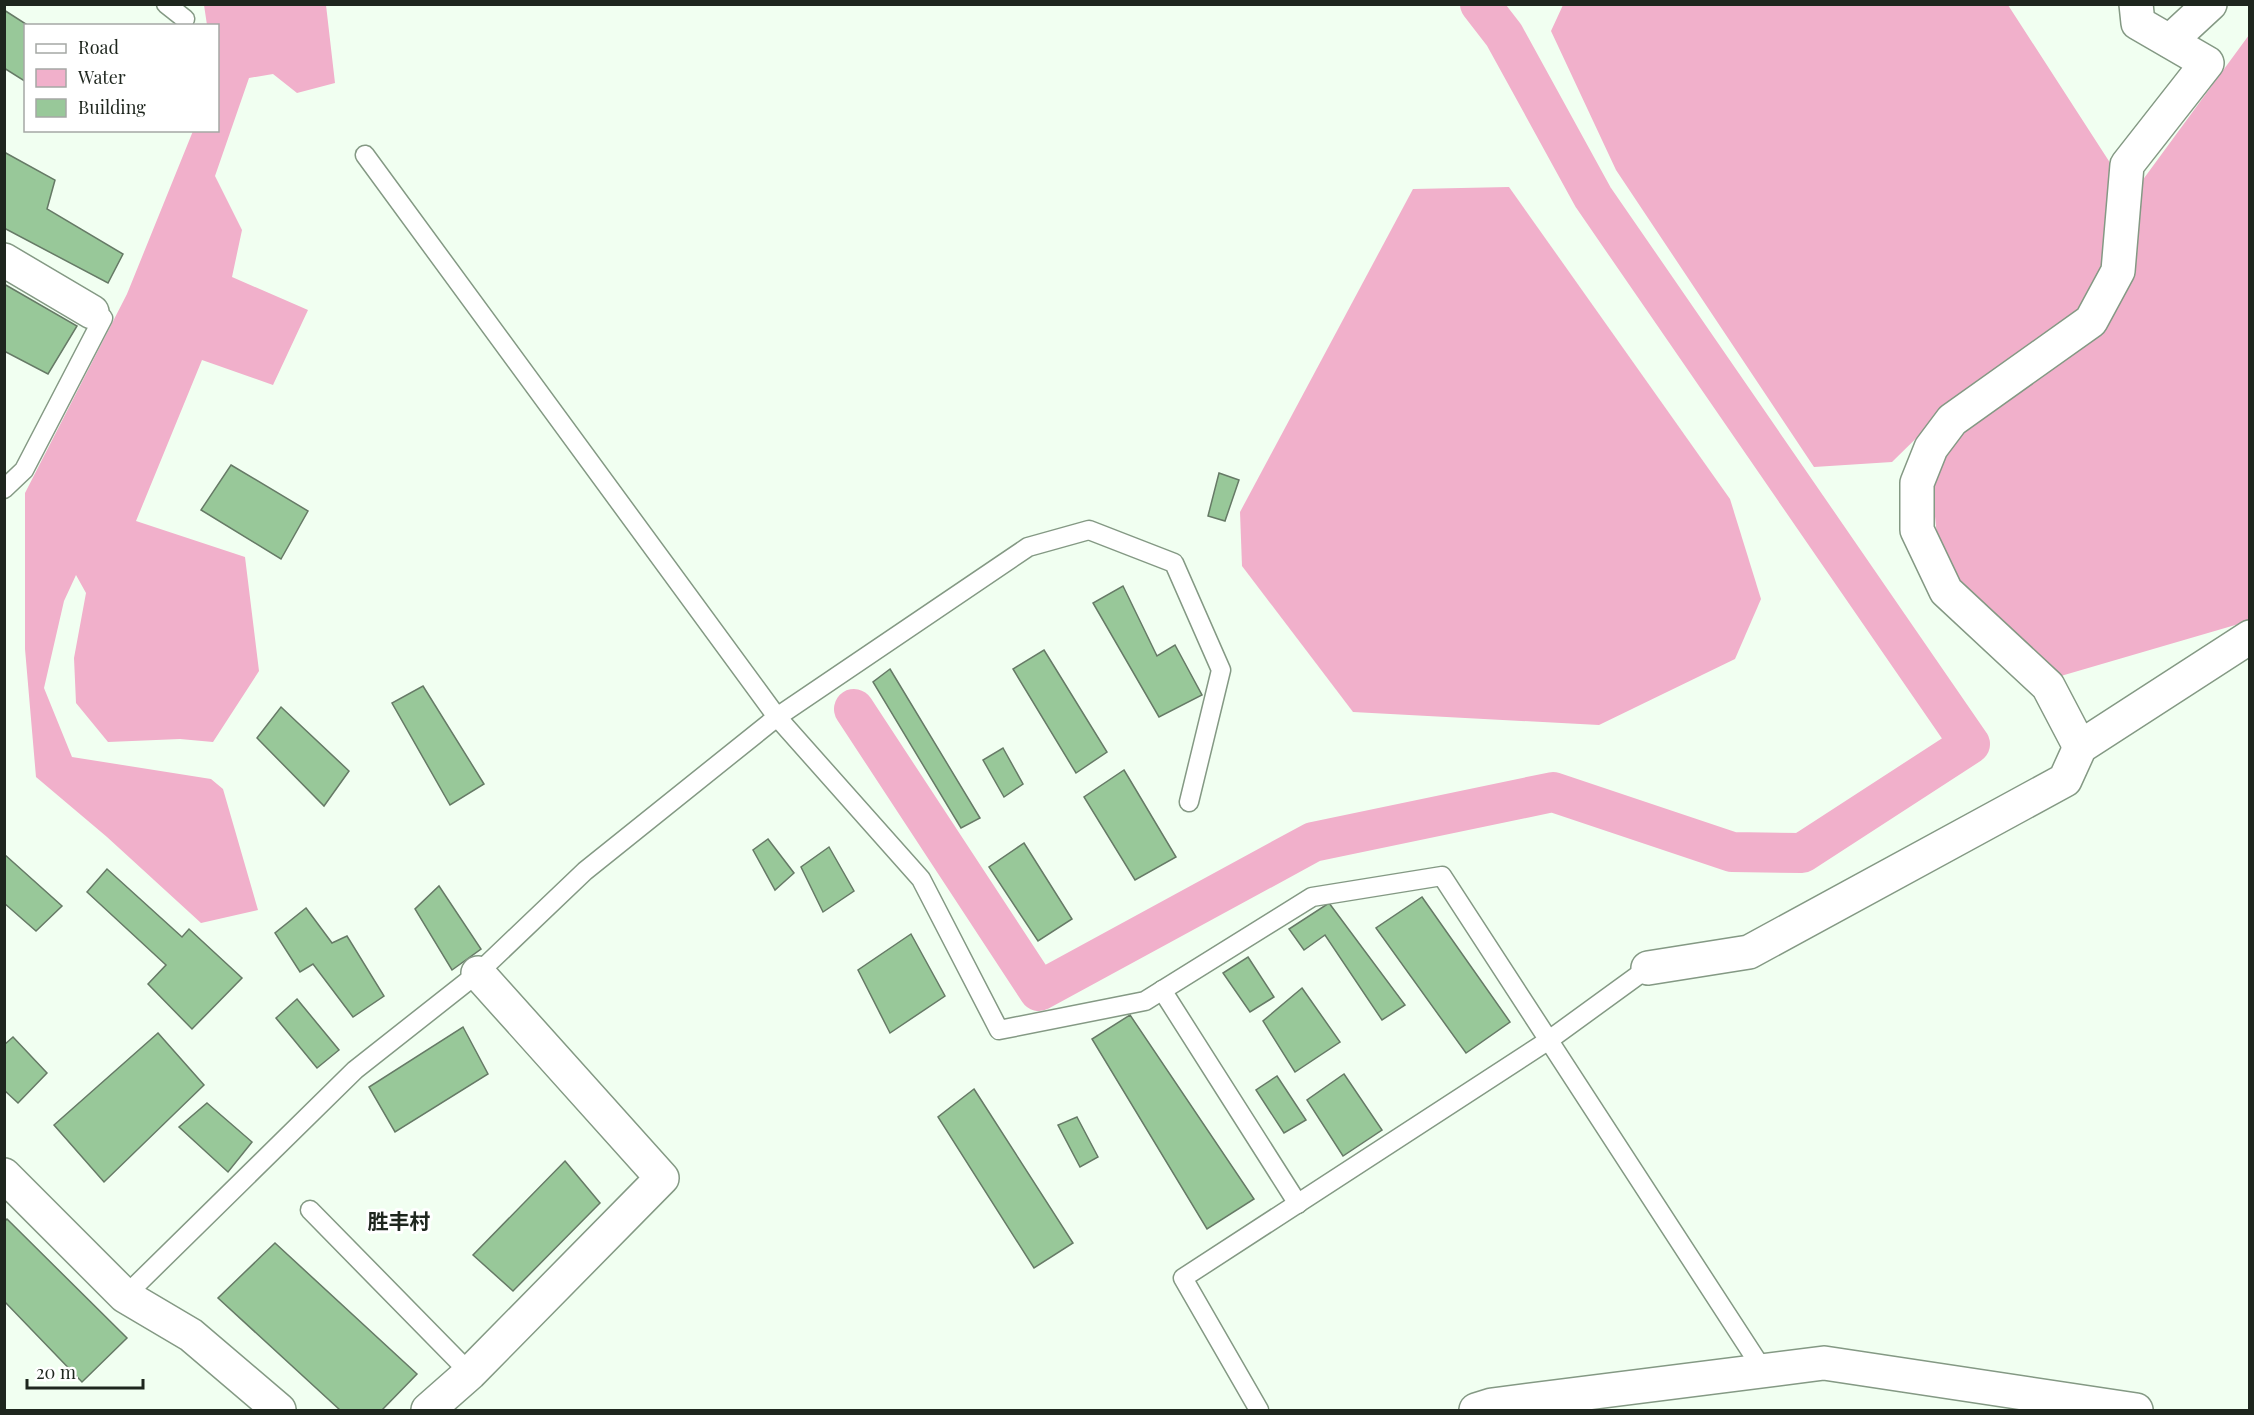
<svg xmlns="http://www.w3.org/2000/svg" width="2254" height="1415" font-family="'Playfair Display','Noto Sans SC',serif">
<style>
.water{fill:#f1b0cb}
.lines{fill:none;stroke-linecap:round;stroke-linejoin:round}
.canal{stroke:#f1b0cb;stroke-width:40}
.building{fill:#98c899;stroke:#667a66;stroke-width:1.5}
.lane-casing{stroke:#849984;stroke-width:21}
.street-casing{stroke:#849984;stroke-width:36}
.secondary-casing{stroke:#849984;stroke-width:36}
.lane{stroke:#fff;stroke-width:18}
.street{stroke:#fff;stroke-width:33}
.secondary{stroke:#fff;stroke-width:33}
.labels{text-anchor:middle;stroke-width:6;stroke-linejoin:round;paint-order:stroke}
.quarter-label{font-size:21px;font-weight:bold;fill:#1e261e;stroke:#fff}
</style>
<rect width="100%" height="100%" fill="#f1fff1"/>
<g class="water">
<path d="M204,5H326L335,83L297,93L273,74L249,78L215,176L242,230L232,277L308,310L273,385L202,360L136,521L245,557L259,671L213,742L180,739L108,742L76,703L74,658L86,593L76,575L64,601L44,688L72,757L211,779L223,789L258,910L201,923L107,837L36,777L25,649V493L127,294L193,131L218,130V26L207,25Z"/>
<path d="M1563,5H2008L2116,172L2104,291L1946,409L1892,462L1814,467L1616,170L1551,31Z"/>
<path d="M2249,35V621L2054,678L1941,577L1931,476L1956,429L2097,331L2139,185Z"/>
<path d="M1509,187L1730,499L1761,599L1735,659L1599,725L1353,712L1242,566L1240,512L1413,189Z"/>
</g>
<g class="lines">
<path class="canal" d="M854,709L1039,991L1313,842L1553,792L1732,852L1802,853L1970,744L1593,197L1504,35L1480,4"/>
</g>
<g class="building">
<path d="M4,10L29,26H26V82L4,68Z"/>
<path d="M4,152L55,180L47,209L123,254L108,283L4,228Z"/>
<path d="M4,284L77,326L48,374L4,351Z"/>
<path d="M231,465L308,511L281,559L201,510Z"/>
<path d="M1219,473L1239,480L1225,521L1208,516Z"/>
<path d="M1123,586L1157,656L1175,645L1202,695L1159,717L1093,603Z"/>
<path d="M1044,650L1107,752L1076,773L1013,669Z"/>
<path d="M890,669L980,818L961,828L873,682Z"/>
<path d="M423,686L484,784L450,805L392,703Z"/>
<path d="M281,707L349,771L324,806L257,738Z"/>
<path d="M1003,748L1023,784L1004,797L983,760Z"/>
<path d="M1124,770L1176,857L1135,880L1084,797Z"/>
<path d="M768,839L794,873L775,890L753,850Z"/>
<path d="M1024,843L1072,919L1038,941L989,867Z"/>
<path d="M829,847L854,891L823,912L801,867Z"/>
<path d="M4,854L62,906L36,931L4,903Z"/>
<path d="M107,869L182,937L189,929L242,978L192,1029L148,984L166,965L87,892Z"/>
<path d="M439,886L481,949L452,970L415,909Z"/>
<path d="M1422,897L1510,1022L1466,1053L1376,928Z"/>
<path d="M1329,903L1405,1005L1382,1020L1325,935L1304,950L1289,929Z"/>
<path d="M306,908L332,943L347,936L384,996L353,1017L313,964L300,972L275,933Z"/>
<path d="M911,934L945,996L890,1033L858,970Z"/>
<path d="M1248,957L1274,997L1250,1012L1223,973Z"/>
<path d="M1302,988L1340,1042L1295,1072L1263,1021Z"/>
<path d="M297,999L339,1050L317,1068L276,1018Z"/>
<path d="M1130,1015L1254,1199L1207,1229L1092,1039Z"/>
<path d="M463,1027L488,1074L395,1132L369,1087Z"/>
<path d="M158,1033L204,1085L104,1182L54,1125Z"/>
<path d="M13,1037L47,1073L18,1103L4,1090V1045Z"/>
<path d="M1344,1074L1382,1130L1343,1156L1307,1100Z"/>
<path d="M1277,1076L1306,1120L1284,1133L1256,1090Z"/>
<path d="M974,1089L1073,1243L1034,1268L938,1117Z"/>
<path d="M207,1103L252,1142L228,1172L179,1127Z"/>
<path d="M1077,1117L1098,1157L1080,1167L1058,1125Z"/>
<path d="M565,1161L600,1203L513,1291L473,1255Z"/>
<path d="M7,1219L127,1338L82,1382L4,1301V1222Z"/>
<path d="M275,1243L417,1374L382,1410H340L218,1298Z"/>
</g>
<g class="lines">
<defs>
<g id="lane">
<path d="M166,4L185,19"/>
<path d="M365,155L777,717L921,879L999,1030L1145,1001L1312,897L1442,876L1763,1370"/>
<path d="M4,489L24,470L103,318L92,312"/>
<path d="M1162,990L1298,1204"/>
<path d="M310,1210L470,1373"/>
<path d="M125,1296L355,1070L478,973L585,871L777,717L1028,547L1089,530L1174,563L1221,670L1189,802"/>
<path d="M1259,1410L1183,1278L1549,1040L1648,968"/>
</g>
<g id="street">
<path d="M2170,41L2210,4"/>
<path d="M4,260L92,312"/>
<path d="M2080,747L2048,686L1946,591L1917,530V483L1931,448L1952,420L2091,321L2118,271L2127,165L2207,63L2138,23L2136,4"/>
<path d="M1648,968L1749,952L2065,780L2080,747L2250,637"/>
<path d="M4,1175L125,1296L191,1335L279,1410"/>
<path d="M428,1410L470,1373L662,1178L478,973"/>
</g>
<path id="secondary" d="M1476,1410L1492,1405L1824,1363L2136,1410"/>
</defs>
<use href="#lane" class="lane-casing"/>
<use href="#street" class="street-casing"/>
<use href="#secondary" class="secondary-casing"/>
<use href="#lane" class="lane"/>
<use href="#street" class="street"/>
<use href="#secondary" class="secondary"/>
</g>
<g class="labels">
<g class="quarter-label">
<text x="399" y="1229">胜丰村</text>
</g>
</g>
<rect width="2254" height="1415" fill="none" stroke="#1e261e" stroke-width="12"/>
<rect x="24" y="24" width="195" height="108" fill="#ffffff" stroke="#a5a8a5" stroke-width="1.5"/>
<rect x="36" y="44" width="30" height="9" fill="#ffffff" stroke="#a5a8a5" stroke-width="1.5"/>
<text x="78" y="54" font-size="18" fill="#1e261e">Road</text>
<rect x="36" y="69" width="30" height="18" fill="#f1b0cb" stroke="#a5a8a5" stroke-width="1.5"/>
<text x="78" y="84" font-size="18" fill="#1e261e">Water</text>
<rect x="36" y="99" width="30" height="18" fill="#98c899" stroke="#a5a8a5" stroke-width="1.5"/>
<text x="78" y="114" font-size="18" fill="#1e261e">Building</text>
<path d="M27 1379v9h116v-9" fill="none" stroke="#1e261e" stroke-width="3"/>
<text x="36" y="1379" font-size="18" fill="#1e261e" stroke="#ffffff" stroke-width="4.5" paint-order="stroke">20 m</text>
</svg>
